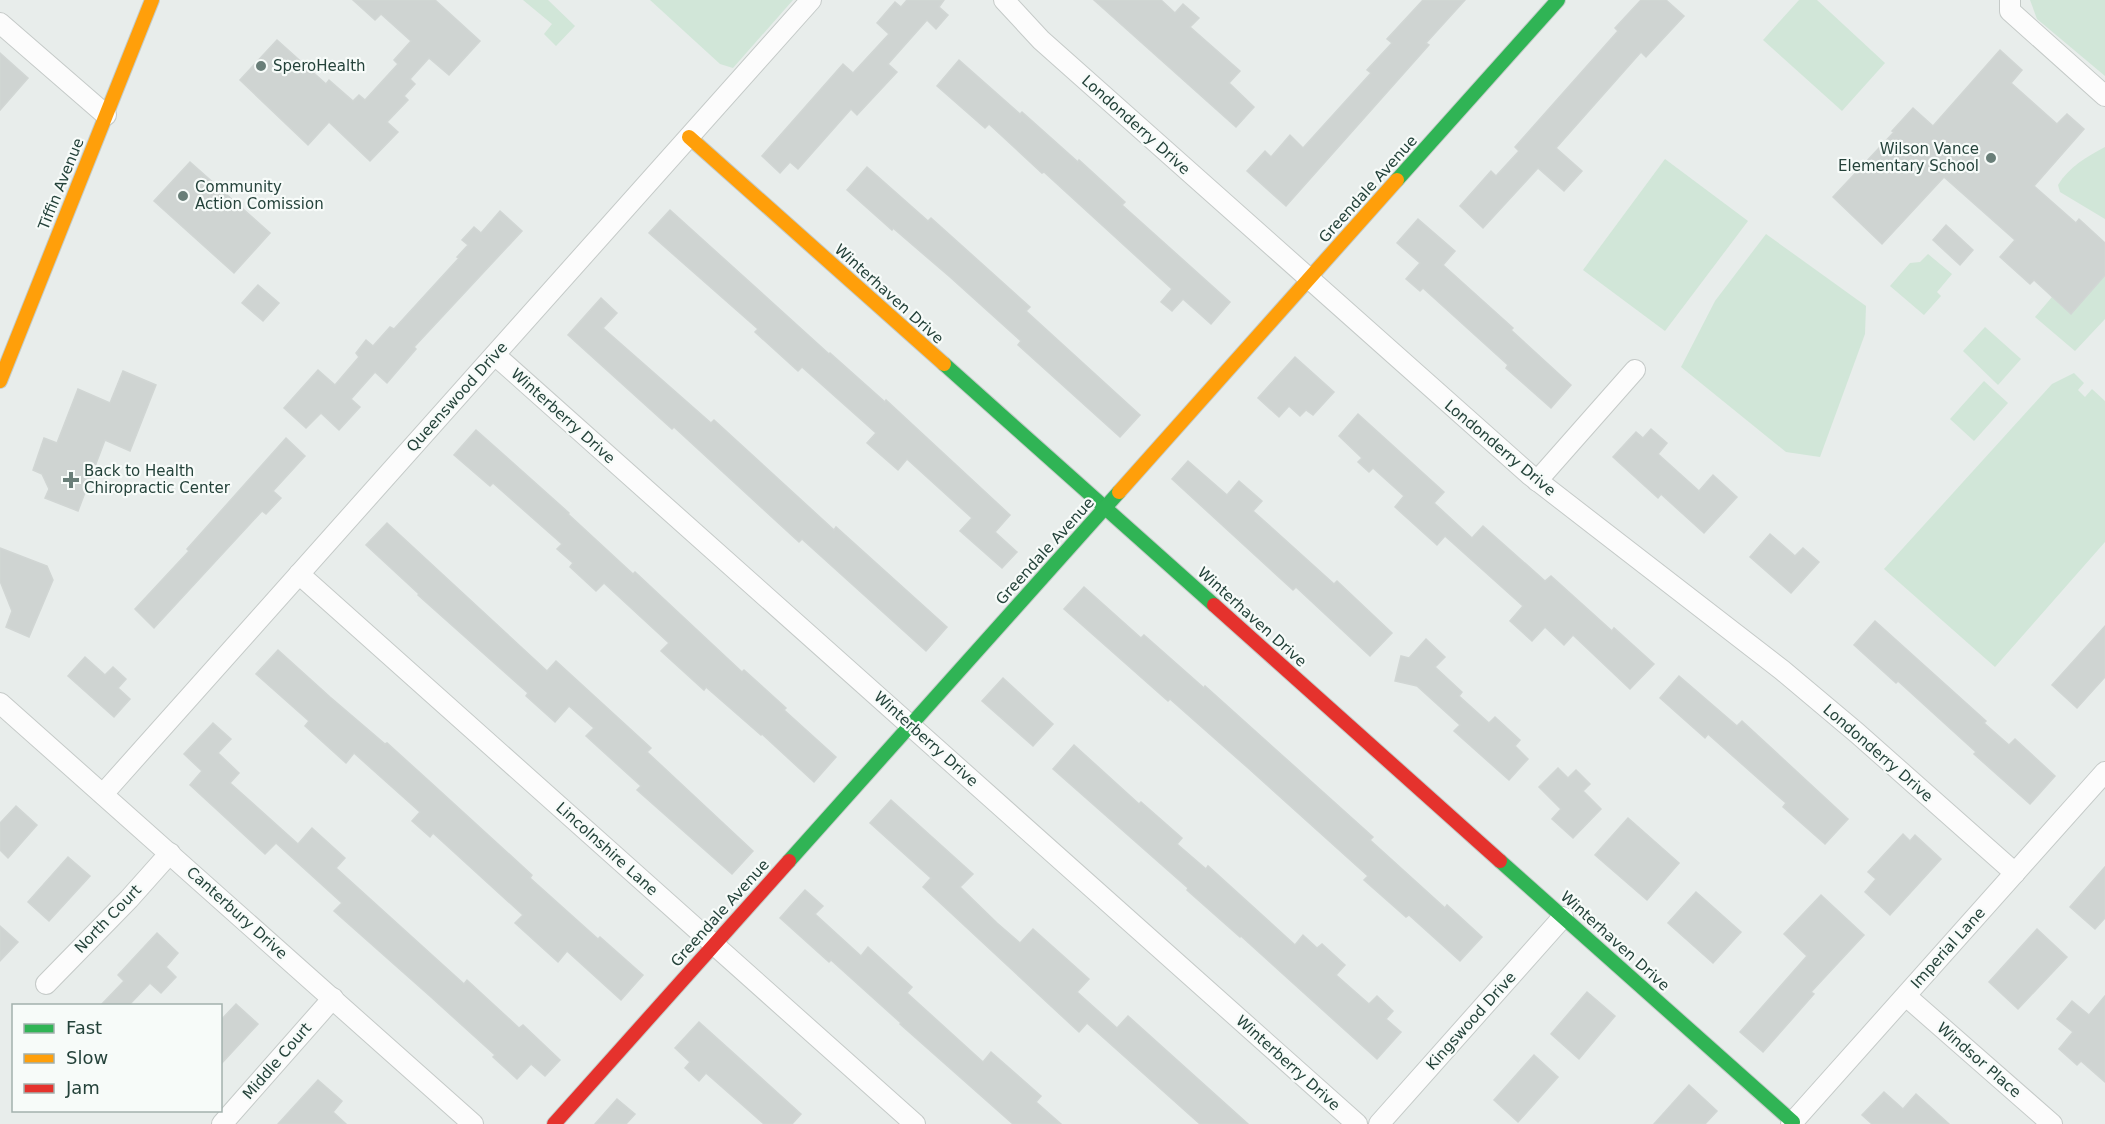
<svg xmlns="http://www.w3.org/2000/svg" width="2105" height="1124" font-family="'DejaVu Sans',sans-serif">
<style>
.green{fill:#d1e6d8}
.building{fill:#cfd4d2;stroke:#d1d6d4;stroke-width:1.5}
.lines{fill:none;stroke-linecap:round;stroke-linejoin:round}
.street-casing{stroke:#c5cac8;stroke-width:22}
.fast-casing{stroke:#c3cbc8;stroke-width:16}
.slow-casing{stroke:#c3cbc8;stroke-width:16}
.jam-casing{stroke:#c3cbc8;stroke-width:16}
.street{stroke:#fcfcfc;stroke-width:20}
.fast{stroke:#30b455;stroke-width:14}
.slow{stroke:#ff9f0a;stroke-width:14}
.jam{stroke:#e5322d;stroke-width:14}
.poi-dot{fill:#697e78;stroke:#f7fbf9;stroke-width:2}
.labels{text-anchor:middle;stroke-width:4.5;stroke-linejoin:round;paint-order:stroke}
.poi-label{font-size:15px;fill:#24423a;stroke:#f7fbf9;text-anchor:start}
.street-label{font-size:15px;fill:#24423a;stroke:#f7fbf9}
</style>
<rect width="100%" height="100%" fill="#e8edeb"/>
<g class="green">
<path d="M523,0H548L575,26L556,46L544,34L552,24Z"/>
<path d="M650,0H793L733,68L720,64Z"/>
<path d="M1799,0H1817L1885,63L1842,111L1763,40Z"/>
<path d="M2030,0H2105V76L2037,19Z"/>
<path d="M2105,147V219L2060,192L2058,185C2069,167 2086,157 2105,147Z"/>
<path d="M1665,159L1748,221L1665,331L1583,270Z"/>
<path d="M1766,234L1866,306L1865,334L1820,457L1786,452L1681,367L1715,301Z"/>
<path d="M1928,254L1952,274L1937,292L1941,296L1924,315L1890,286L1910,263L1920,262Z"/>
<path d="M2105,275V319L2075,351L2035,317L2052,297L2071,314Z"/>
<path d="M1985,327L2021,359L1998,385L1963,351Z"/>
<path d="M2074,373L2084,383L2078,390L2085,397L2092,389L2105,401V542L1995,667L1884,569L2052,384Z"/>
<path d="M1984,381L2008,403L1974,441L1950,419Z"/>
</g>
<g class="building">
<path d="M353,0H435L480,41L449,75L429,58L410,79L415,84L404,96L408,100L387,122L398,132L370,161L329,122L308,145L240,80L277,40L326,84L329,80L353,101L359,95L365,100L398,64L394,60L411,41L381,14L375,20Z"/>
<path d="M907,0H944L939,7L948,15L936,29L927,20L888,64L897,72L857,115L851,109L798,169L790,162L780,173L762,156L843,64L853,73L889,34L877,23L895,2L901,7Z"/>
<path d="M1094,0H1161L1175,13L1183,4L1199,18L1190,27L1240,71L1229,83L1254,107L1236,127Z"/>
<path d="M1423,0H1465L1426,43L1429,45L1286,206L1247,171L1265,151L1271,157L1290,135L1303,148L1371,73L1367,70L1392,43L1387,39Z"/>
<path d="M1641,0H1666L1684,16L1646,57L1641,52L1556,148L1582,171L1564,191L1538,168L1483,228L1460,206L1491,171L1496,176L1519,151L1515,147L1618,31L1615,28Z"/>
<path d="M2000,50L2022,70L2011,83L2057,124L2067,114L2084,129L2034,186L2076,223L2079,219L2105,243V275L2071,314L2034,280L2030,284L2000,257L2015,240L1944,177L1882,244L1833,197L1894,132L1892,131L1913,108L1933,126Z"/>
<path d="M0,53L28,78L0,110Z"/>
<path d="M959,60L1020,114L1022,112L1078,162L1079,160L1125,202L1122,205L1230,302L1211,324L1183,299L1172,311L1161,302L1172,289L1044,172L1042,173L989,124L985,128L937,86Z"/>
<path d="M190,162L270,233L234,273L154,201Z"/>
<path d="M867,167L928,221L931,218L1030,307L1026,311L1140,415L1120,437L1018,345L1021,341L950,277L893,228L892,230L847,190Z"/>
<path d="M670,210L829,354L830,353L885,402L886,400L1010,515L995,532L1017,552L1002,568L960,531L972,518L907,459L898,470L867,443L876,433L802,367L798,371L755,332L758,329L649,233Z"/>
<path d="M500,211L522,231L414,347L416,349L387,383L375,372L351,399L360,407L339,430L321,413L306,428L284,408L318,370L335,385L359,357L356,353L366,340L373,346L390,327L394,329L459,258L457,257L468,245L462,240L474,227L481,233Z"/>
<path d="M1418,219L1455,251L1443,265L1513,328L1511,330L1571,385L1551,408L1506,368L1508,365L1423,288L1420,291L1406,279L1420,263L1397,243Z"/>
<path d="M1946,225L1973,250L1960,265L1933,240Z"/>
<path d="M258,285L279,303L263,321L242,303Z"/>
<path d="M601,298L617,313L603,328L711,423L714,420L834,530L836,527L947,627L926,651L802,539L799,542L674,427L672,429L568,335Z"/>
<path d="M1295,357L1334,392L1313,415L1306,410L1300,416L1289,406L1279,417L1258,398Z"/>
<path d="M123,371L156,385L130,451L105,440L78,511L45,498L49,489L42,474L33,470L44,438L57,443L78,389L110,403Z"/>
<path d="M1358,414L1444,492L1434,503L1472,538L1483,526L1545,581L1551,576L1612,631L1614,628L1654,664L1630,689L1573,635L1564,645L1545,627L1532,641L1510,621L1523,606L1445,536L1437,545L1395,507L1404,496L1373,468L1369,472L1358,462L1362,458L1339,436Z"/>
<path d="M1651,429L1667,443L1658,454L1699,491L1713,475L1737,497L1704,533L1661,494L1658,498L1613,457L1636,432L1643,438Z"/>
<path d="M476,430L569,513L568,514L633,574L635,572L742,672L744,670L786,708L784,710L836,757L814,782L762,734L761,735L706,687L704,690L661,651L669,643L604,583L596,591L570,567L573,563L557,549L562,544L493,483L490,486L454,455Z"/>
<path d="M286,438L305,456L273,491L281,498L266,514L262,511L154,628L135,609L189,551L187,549Z"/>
<path d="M1188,461L1227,495L1239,481L1262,501L1253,511L1334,584L1337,581L1392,633L1370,656L1296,587L1293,590L1172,479Z"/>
<path d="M387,523L547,671L556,661L651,748L647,752L753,851L732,874L637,790L641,786L586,736L594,728L569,706L555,722L526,696L528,693L418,595L419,594L366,545Z"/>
<path d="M1770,534L1795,556L1803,548L1819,562L1791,593L1750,557Z"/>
<path d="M0,548L47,566L53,580L29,637L6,627L12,611L0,581Z"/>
<path d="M1084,587L1141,638L1144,635L1204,688L1205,686L1373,837L1370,840L1445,908L1447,905L1482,937L1460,961L1409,915L1406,917L1364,880L1368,876L1247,767L1170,699L1168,701L1064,609Z"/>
<path d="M1875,621L1986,721L1984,723L2009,745L2015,739L2055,776L2030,804L1974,754L1976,752L1898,681L1896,683L1854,645Z"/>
<path d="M2105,626V677L2077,708L2052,685Z"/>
<path d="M1426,639L1445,657L1435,667L1462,692L1459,696L1489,723L1495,717L1520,740L1515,746L1528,759L1509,780L1454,731L1460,725L1417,686L1395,681L1401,656L1409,658Z"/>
<path d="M278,650L330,697L385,744L387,743L428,780L532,875L530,878L598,939L600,937L643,975L621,1000L567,951L558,962L515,923L523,915L433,833L430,837L412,821L420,812L354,753L346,763L305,726L309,721L256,674Z"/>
<path d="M85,657L105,675L113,667L126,679L118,688L130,699L114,717L68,676Z"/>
<path d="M1679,676L1737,726L1742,721L1848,819L1825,844L1783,807L1786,803L1708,734L1705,738L1660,698Z"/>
<path d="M1003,678L1053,724L1033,746L982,701Z"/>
<path d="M213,723L231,739L218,753L239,773L230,783L298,844L312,828L345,858L336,868L464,984L467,980L519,1028L523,1025L560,1060L545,1076L531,1064L517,1079L493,1057L495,1055L431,997L334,911L342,903L276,843L265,854L190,785L202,771L184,754Z"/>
<path d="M1074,745L1139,804L1141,802L1182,838L1177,844L1206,869L1208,866L1295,945L1303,935L1317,948L1322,944L1345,965L1336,975L1369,1004L1377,996L1393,1011L1386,1019L1401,1032L1377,1059L1241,936L1240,937L1187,890L1188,888L1053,769Z"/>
<path d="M1558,768L1568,778L1576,770L1590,784L1583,791L1601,809L1573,838L1552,819L1561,809L1539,787Z"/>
<path d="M891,800L973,874L960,887L997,923L1020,943L1033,929L1089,979L1077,992L1117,1028L1128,1016L1248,1124H1200L1087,1023L1079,1032L923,887L931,878L870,823Z"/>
<path d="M16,806L37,825L8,858L0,850V823Z"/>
<path d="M1628,818L1679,863L1647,900L1595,855Z"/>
<path d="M1903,834L1910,841L1915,835L1941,859L1890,915L1865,892L1876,879L1868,872Z"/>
<path d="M68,857L90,876L49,921L28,902Z"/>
<path d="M2105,867V918L2095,929L2070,907Z"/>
<path d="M805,890L823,906L815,914L861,956L868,947L912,987L907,993L983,1062L991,1052L1041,1096L1036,1102L1061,1124H1013L900,1024L901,1023L831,960L829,962L780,918Z"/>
<path d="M1696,892L1741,932L1713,963L1668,923Z"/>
<path d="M1821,895L1864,935L1811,992L1814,994L1763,1052L1740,1032L1807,956L1784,934Z"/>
<path d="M0,926L18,942L0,961Z"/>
<path d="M2037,929L2067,957L2018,1009L1989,982Z"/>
<path d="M157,933L178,953L166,967L176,977L161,993L150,983L129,1005H101L124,981L118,975Z"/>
<path d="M1587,992L1615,1016L1579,1059L1551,1034Z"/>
<path d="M2105,996V1082L2081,1061L2077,1065L2059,1049L2073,1032L2057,1019L2072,1001L2089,1015Z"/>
<path d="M236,1004L258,1024L220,1065V1021Z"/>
<path d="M699,1022L801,1114L792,1124H764L706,1073L699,1081L685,1068L690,1062L675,1048Z"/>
<path d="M1534,1055L1558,1077L1518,1122L1494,1100Z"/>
<path d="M318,1080L342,1101L333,1112L346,1124H278Z"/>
<path d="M1689,1085L1717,1111L1705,1124H1654Z"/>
<path d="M1884,1092L1903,1109L1916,1094L1949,1124H1872L1862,1115Z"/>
<path d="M617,1099L635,1114L626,1124H595Z"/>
</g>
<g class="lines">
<defs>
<g id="street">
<path d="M1004,0L1041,40L1530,475L1782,670L1857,733L2015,873"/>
<path d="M2010,0V11L2105,96"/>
<path d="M0,23L106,115"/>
<path d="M495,355L1357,1124"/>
<path d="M1537,481L1635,370"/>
<path d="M299,574L915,1124"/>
<path d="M0,703L473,1124"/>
<path d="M103,794L811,0"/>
<path d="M46,984L129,899L170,853"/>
<path d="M1906,996L2052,1124"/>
<path d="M222,1124L333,998"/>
<path d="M1379,1124L1563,917"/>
<path d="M1791,1124L2105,772"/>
</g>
<g id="fast">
<path d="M1397,180L1558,0"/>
<path d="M944,364L1214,605"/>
<path d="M789,861L1119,492"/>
<path d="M1500,861L1793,1122"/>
</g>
<g id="slow">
<path d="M689,137L944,364"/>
<path d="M0,381L152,0"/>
<path d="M1119,492L1397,180"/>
</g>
<g id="jam">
<path d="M1214,605L1500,861"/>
<path d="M554,1124L789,861"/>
</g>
</defs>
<use href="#street" class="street-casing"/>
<use href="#fast" class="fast-casing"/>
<use href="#slow" class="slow-casing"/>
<use href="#jam" class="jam-casing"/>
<use href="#street" class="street"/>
<use href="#fast" class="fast"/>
<use href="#slow" class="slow"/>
<use href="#jam" class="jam"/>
</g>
<g class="poi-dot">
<circle cx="261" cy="66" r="6"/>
<circle cx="1991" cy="158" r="6"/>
<circle cx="183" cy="196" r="6"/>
<path d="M68 471h6v6h6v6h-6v6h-6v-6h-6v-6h6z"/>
</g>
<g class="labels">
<g class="poi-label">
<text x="273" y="71">SperoHealth</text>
<text x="1979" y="154" text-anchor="end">Wilson Vance<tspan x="1979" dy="17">Elementary School</tspan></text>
<text x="195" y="192">Community<tspan x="195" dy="17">Action Comission</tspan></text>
<text x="84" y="476">Back to Health<tspan x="84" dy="17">Chiropractic Center</tspan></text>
</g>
<g class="street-label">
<text transform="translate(1136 125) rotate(42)" y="5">Londonderry Drive</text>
<text transform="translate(61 184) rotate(-68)" y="5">Tiffin Avenue</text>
<text transform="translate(1368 189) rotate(-48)" y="5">Greendale Avenue</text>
<text transform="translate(889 294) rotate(42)" y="5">Winterhaven Drive</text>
<text transform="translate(457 397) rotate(-48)" y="5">Queenswood Drive</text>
<text transform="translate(563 416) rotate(42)" y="5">Winterberry Drive</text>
<text transform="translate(1500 448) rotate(40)" y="5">Londonderry Drive</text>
<text transform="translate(1045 551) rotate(-48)" y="5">Greendale Avenue</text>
<text transform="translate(1252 617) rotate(42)" y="5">Winterhaven Drive</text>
<text transform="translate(926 739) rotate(42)" y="5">Winterberry Drive</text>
<text transform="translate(1878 753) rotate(41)" y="5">Londonderry Drive</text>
<text transform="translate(607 849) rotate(42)" y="5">Lincolnshire Lane</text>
<text transform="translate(237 913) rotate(42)" y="5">Canterbury Drive</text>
<text transform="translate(720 913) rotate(-48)" y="5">Greendale Avenue</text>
<text transform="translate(108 919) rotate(-46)" y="5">North Court</text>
<text transform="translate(1615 941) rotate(42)" y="5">Winterhaven Drive</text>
<text transform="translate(1948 948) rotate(-48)" y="5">Imperial Lane</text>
<text transform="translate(1471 1021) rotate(-48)" y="5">Kingswood Drive</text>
<text transform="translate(1979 1060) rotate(41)" y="5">Windsor Place</text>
<text transform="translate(277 1061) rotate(-49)" y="5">Middle Court</text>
<text transform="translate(1288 1063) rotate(42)" y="5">Winterberry Drive</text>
</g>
</g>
<rect x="12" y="1004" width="210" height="108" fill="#f7fbf9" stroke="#a3b1ad" stroke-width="1.5"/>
<rect x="24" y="1024" width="30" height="9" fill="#30b455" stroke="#a3b1ad" stroke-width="1.5"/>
<text x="66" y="1034" font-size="18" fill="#24423a">Fast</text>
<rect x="24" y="1054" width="30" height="9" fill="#ff9f0a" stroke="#a3b1ad" stroke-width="1.5"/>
<text x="66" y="1064" font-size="18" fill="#24423a">Slow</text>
<rect x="24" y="1084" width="30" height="9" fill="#e5322d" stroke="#a3b1ad" stroke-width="1.5"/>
<text x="66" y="1094" font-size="18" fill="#24423a">Jam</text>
</svg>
